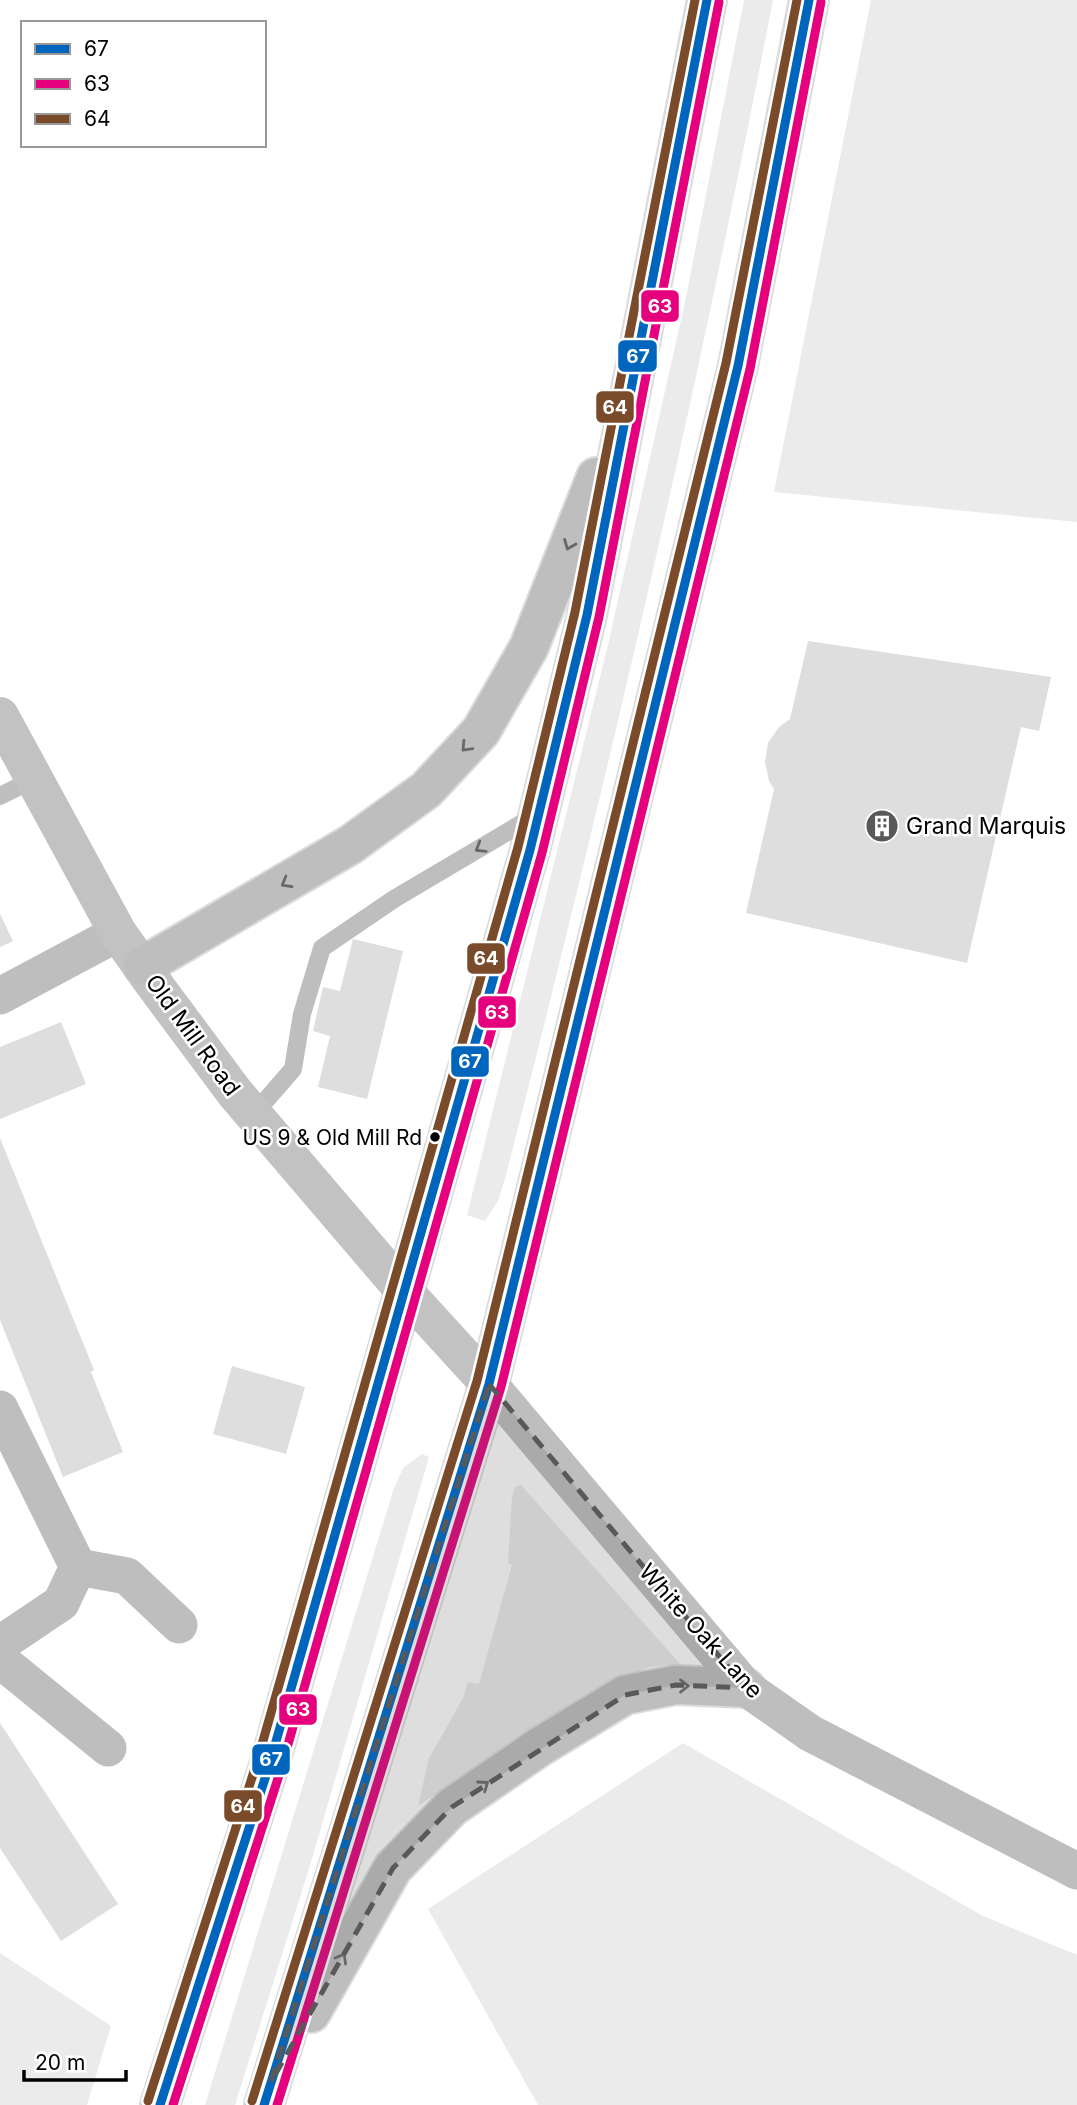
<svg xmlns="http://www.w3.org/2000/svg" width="1077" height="2105" font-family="Inter,sans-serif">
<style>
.green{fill:#ebebeb}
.building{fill:#dedede}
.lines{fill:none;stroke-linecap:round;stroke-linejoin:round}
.highway-casing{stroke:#dbdbdb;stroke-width:42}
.lane{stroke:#bebebe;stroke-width:18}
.street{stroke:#bebebe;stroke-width:37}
.secondary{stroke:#c2c2c2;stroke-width:38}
.highway{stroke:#bebebe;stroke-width:38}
.bus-1-casing{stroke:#fff;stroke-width:14}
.bus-2-casing{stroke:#fff;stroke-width:14}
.bus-3-casing{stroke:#fff;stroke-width:14}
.bus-1{stroke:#0065bd;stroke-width:9}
.bus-2{stroke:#e5007d;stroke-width:9}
.bus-3{stroke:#7a4b2a;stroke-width:9}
.oneway{stroke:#686868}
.marked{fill:#595959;fill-opacity:0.2;stroke:#595959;stroke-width:5;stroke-dasharray:14 9;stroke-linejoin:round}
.bus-dot{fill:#000;stroke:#fff;stroke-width:2.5}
.labels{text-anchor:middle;stroke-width:5;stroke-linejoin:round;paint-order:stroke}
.bus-label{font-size:21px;fill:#000;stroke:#fff;text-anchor:end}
.poi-label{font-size:23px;fill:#000;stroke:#fff;text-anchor:start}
.street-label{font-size:23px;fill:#000;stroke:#fff}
.line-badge{stroke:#fff;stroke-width:2.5}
.badge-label{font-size:19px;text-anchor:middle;font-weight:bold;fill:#fff}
</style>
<rect width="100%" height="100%" fill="#fff"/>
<g class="green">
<path d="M744,0H773C697,396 605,789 505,1179L498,1201L485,1221L467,1215L607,649L685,302Z"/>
<path d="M871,0H1077V522L774,492Z"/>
<path d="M422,1454L429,1457L311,1862L235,2105H205L394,1488L403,1468Z"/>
<path d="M521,1485L680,1664L649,1667L610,1684L518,1739L418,1806L429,1758L463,1698L468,1682L479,1684L512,1565L508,1563L512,1497L515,1487Z"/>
<path d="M683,1743L983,1916L1077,1955V2105H538L428,1909Z"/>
<path d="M0,1953L111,2026L87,2105H0Z"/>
</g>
<g class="building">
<path d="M808,641L1051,677L1039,731L1021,727L967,963L746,913L774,789L769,781L765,762L768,743L779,727L790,719Z"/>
<path d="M0,914L13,941L0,947Z"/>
<path d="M353,939L403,951L367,1099L318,1087L330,1036L313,1031L323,987L340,991Z"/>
<path d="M61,1022L86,1084L0,1119V1047Z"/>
<path d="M0,1138L94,1370L91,1372L123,1452L63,1477L0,1320Z"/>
<path d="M232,1366L305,1387L286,1454L213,1434Z"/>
<path d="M0,1723L118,1904L61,1941L0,1848Z"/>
</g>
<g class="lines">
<defs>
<g id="highway">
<path d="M143,966L350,845L426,790L481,731L529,647L596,477"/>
<path d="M311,2013L393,1868L452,1807L541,1746L625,1695L676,1685L746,1688"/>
<path d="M160,2105L269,1766L530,850L587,615L707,0"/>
<path d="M264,2105L489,1384L738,366L809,0"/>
</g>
</defs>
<use href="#highway" class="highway-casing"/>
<g class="lane">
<path d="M0,796L34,779"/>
<path d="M253,1115L293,1069L302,1014L322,948L394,899L536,815"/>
</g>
<g class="street">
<path d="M0,996L118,933"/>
<path d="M489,1384L746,1688L810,1733L1077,1871"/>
<path d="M0,1409L78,1567L61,1603L0,1644"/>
<path d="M78,1567L127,1576L179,1625"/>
<path d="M0,1660L108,1748"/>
</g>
<path class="secondary" d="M0,716L118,933L151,980L235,1093L405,1292L489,1384"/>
<use href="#highway" class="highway"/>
<defs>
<g id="bus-1">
<path d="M160,2105L269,1766L530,850L587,615L707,0"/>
<path d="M264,2105L489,1384L738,366L809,0"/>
</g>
<g id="bus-2">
<path d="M173,2105L281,1769L542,853L599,617L719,2"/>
<path d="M277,2105L501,1387L750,369L821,2"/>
</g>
<g id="bus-3">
<path d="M148,2101L257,1762L518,847L575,612L695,0"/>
<path d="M252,2101L477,1381L726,363L797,0"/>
</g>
</defs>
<use href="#bus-1" class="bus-1-casing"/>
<use href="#bus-2" class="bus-2-casing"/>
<use href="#bus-3" class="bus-3-casing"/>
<use href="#bus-1" class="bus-1"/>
<use href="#bus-2" class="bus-2"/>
<use href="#bus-3" class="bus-3"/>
</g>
<defs><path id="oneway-chevron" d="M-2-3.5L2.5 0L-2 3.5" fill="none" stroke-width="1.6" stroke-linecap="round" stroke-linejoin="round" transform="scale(1.75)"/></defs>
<g class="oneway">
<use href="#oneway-chevron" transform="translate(569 545) rotate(112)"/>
<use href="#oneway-chevron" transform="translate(466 747) rotate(133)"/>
<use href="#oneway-chevron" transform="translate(480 848) rotate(149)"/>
<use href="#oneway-chevron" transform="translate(286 883) rotate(150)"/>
<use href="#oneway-chevron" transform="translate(684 1686)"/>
<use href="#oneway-chevron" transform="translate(484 1785) rotate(-35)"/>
<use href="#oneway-chevron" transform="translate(342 1958) rotate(-60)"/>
</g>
<path class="marked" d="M489,1384L746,1688L676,1685L625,1695L452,1807L393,1868L271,2082Z"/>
<defs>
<symbol id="building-disc" viewBox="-11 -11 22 22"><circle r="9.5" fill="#595959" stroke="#fff"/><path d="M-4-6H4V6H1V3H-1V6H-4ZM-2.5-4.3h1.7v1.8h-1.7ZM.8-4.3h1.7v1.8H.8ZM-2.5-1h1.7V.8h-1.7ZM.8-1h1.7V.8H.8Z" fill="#fff"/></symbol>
</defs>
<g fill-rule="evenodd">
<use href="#building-disc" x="863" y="807" width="38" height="38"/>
</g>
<circle class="bus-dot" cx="435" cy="1137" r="6"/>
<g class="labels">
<g class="bus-label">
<text x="422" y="1145">US 9 &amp; Old Mill Rd</text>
</g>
<g class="poi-label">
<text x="906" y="834">Grand Marquis</text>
</g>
<g class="street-label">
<text transform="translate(193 1035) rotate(54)" y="8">Old Mill Road</text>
<text transform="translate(701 1631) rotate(48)" y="8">White Oak Lane</text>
</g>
</g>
<g class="line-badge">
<rect x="640" y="289" width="40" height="34" rx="7" fill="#e5007d"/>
<rect x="617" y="339" width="41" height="34" rx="7" fill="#0065bd"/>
<rect x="595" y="390" width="40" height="34" rx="7" fill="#7a4b2a"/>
<rect x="466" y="942" width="40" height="33" rx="7" fill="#7a4b2a"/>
<rect x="477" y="995" width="40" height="34" rx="7" fill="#e5007d"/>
<rect x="450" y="1045" width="40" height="33" rx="7" fill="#0065bd"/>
<rect x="278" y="1693" width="40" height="33" rx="7" fill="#e5007d"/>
<rect x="251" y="1743" width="40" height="33" rx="7" fill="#0065bd"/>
<rect x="223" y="1789" width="40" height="34" rx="7" fill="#7a4b2a"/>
</g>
<g class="badge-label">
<text x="660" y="313">63</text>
<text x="638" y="363">67</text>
<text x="615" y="414">64</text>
<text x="486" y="965">64</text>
<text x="497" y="1019">63</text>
<text x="470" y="1068">67</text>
<text x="298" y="1716">63</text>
<text x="271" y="1766">67</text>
<text x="243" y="1813">64</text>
</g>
<rect x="21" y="21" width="245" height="126" fill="#ffffff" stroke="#999999" stroke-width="2"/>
<rect x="35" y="44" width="35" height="10" fill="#0065bd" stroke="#999999" stroke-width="2"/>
<text x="84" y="56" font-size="21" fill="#000000">67</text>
<rect x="35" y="79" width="35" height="10" fill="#e5007d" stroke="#999999" stroke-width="2"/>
<text x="84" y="91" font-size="21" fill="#000000">63</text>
<rect x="35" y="114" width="35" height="10" fill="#7a4b2a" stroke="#999999" stroke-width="2"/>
<text x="84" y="126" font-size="21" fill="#000000">64</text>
<path d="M24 2070v10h102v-10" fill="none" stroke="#000000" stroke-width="3.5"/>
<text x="35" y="2070" font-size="21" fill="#000000" stroke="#ffffff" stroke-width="5" paint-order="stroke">20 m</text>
</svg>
